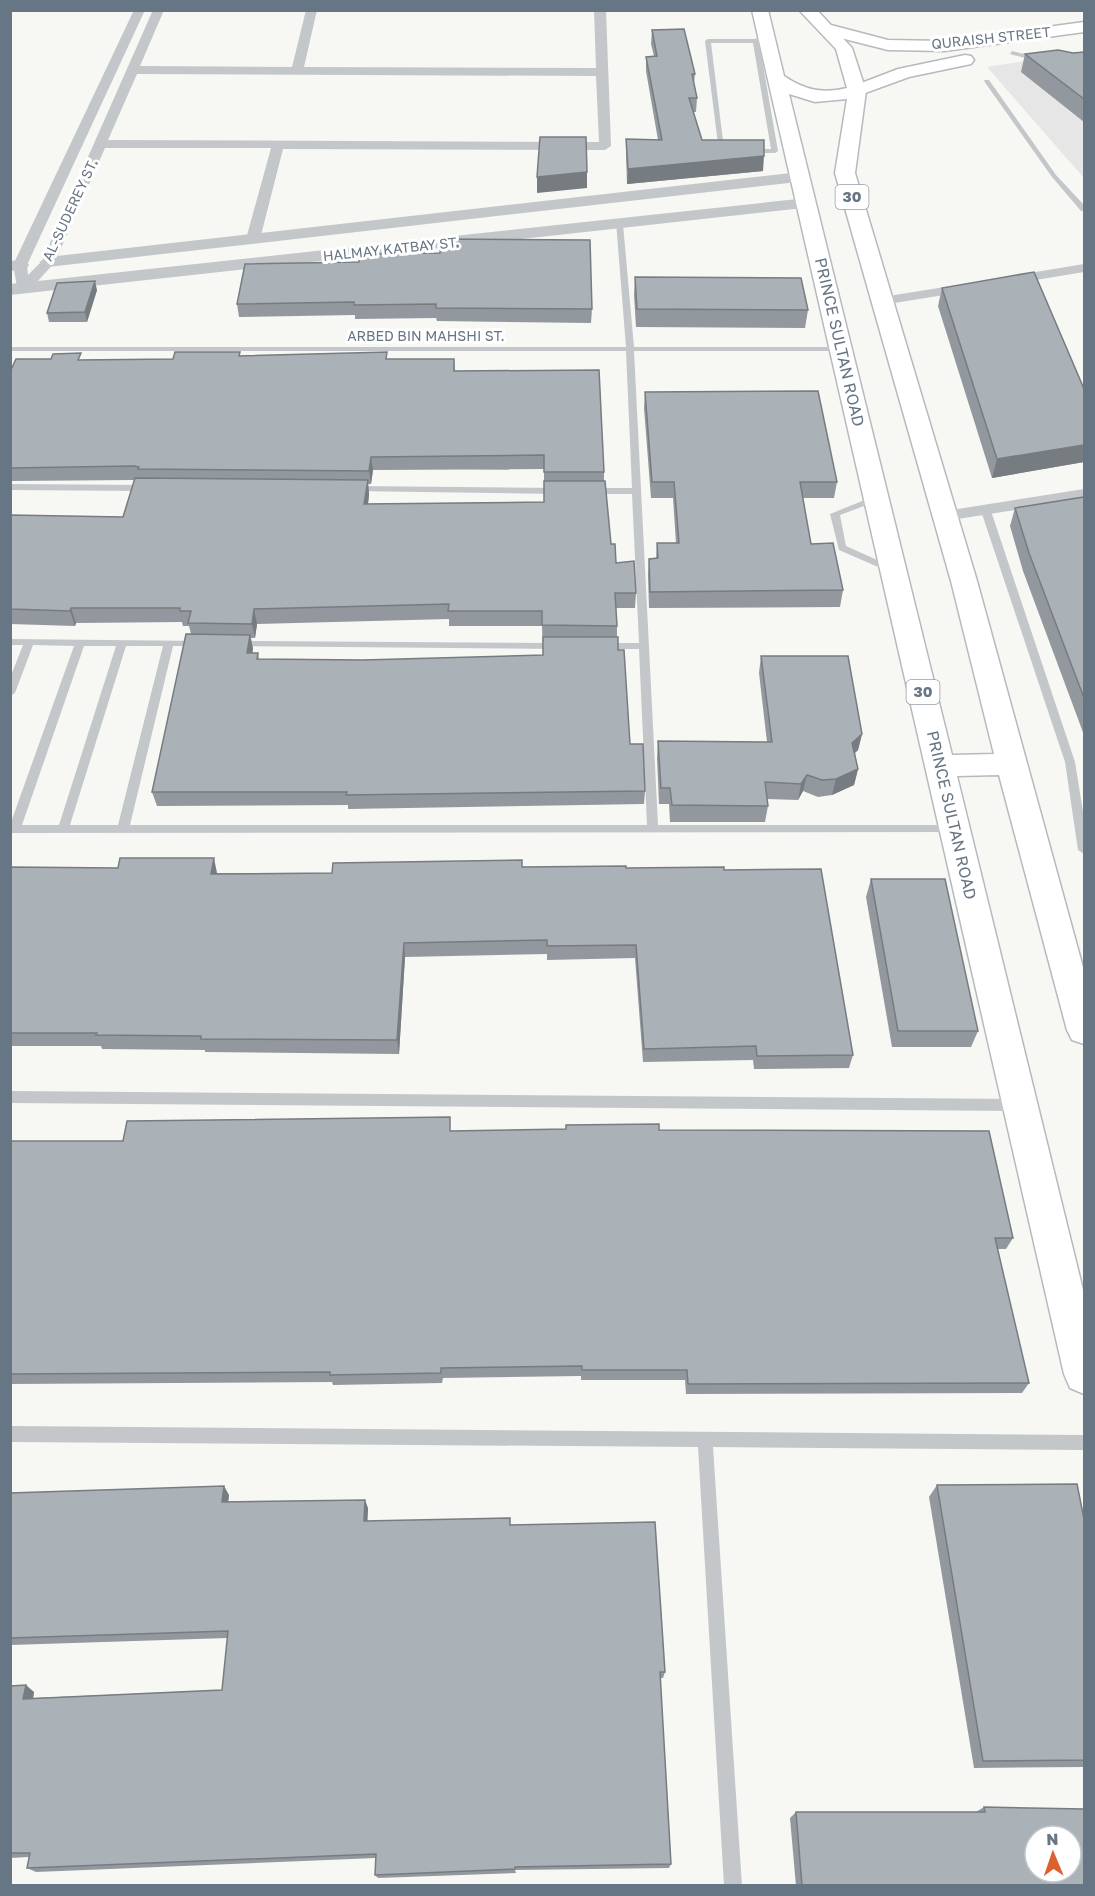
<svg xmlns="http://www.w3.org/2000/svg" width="1095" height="1896" font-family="'Golos Text',sans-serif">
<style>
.built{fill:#e5e6e5}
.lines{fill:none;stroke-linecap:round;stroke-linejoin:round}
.secondary-casing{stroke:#b5babe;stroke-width:3}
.primary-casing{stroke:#b6babe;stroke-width:3}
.service{fill:#c3c7ca;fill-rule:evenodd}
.minor{fill:#c3c7ca;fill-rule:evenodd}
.tertiary{fill:#c3c7ca;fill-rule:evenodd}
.secondary{fill:#fff;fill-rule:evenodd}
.primary{fill:#fff;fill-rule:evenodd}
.wall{fill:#92989d;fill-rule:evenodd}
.shaded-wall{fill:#777c80}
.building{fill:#aab1b7;stroke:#777c80;stroke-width:1.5;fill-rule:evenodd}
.labels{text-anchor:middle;stroke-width:6;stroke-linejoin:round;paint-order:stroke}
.far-street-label{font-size:14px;fill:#677684;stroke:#fff}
.shield{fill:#fff;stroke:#959fa9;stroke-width:1.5}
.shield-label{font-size:15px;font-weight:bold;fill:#677684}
.street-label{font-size:16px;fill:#677684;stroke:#fff}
</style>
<rect width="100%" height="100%" fill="#f7f7f4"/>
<path class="built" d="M1084,52V178L987,67Z"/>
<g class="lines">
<defs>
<g id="secondary">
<path d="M1084,22V32L944,51L888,50L821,33L819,29L827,24L888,40L944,41Z"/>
<path d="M965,55L971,56L974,60L971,64L909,77L857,96L848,91L851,87L898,69Z"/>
</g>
<path id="primary" d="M752,10H768L784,76C805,90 822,94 847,88L836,49L799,10H817L852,48L866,91L855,173L977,581L1084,971V1044L1072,1040L1067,1030L999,775L957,776L1084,1294V1394L1070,1388L1064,1374ZM789,94L815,102L847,99L835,173L951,581L994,754L952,755Z"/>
</defs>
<use href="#secondary" class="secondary-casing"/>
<use href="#primary" class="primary-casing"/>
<g class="service">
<path d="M766,34L768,37L759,42L778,151L775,153H749L746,151L749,149H771L753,43H711L724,149L729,151L726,153L719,152L705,41L708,39H755Z"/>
<path d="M1012,51L1042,59L1043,60L1040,62L1010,54Z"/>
<path d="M985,80H989L1056,175L1084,205V211H1081L1052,177L984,81Z"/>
<path d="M616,222L623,224L634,347H842L846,349L842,351H634L658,825H954L958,826L960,829L958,832L10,833V825L74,646L33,645L15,693L10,696V678L23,645H10V639L203,641V645L199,646H173L130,825H647L639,649H604L599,646L604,643H639L632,494H590L585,491L590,488H632L626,351H10V347H626ZM84,646H116L59,825H22ZM126,646H163L118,825H70Z"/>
<path d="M10,484L147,485L152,488L147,491L10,490Z"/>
<path d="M353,486L558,488L563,491L558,494L350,491L348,489Z"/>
<path d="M877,495L880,496V500L840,515L846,546L895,568L897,570L892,573L839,550L830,514Z"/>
<path d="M985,505L990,508L1075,762L1084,818V854L1078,850L1065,762L980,508Z"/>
<path d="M238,641L559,643L564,646L559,649L234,646V642Z"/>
<path d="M10,1091L1017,1099L1022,1101L1024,1105L1022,1109L1017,1111L10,1103Z"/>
<path d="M10,1426L1084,1435V1450L713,1447L742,1886H724L698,1447L10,1442Z"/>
</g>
<g class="minor">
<path d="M134,10H145L27,265L28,275L42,261L153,10H164L140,66L292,67L306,10H317L304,67L596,68L594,10H606L611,146L605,150L283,149L260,239L253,243L246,239L271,148H105L55,262L28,292H18L13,265ZM137,74L596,76L599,142L108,140Z"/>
<path d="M1084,264V272L1005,285L998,281L1005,277Z"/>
<path d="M970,283L977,287L975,290L882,305L875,301L882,297Z"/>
<path d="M1084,489V499L945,521L936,516L945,511Z"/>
</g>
<g class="tertiary">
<path d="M800,172L808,177L806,181L48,267L39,262L48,257Z"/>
<path d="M807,198L816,203L813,207L10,295V284Z"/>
<path d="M20,260L26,261L29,265L26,269L10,271V261Z"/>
</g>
<use href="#secondary" class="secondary"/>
<use href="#primary" class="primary"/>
</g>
<g class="wall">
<path d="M652,30L695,74L694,83L697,98L696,112H693L702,140L763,171L627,184L626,154V139L658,140L646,71V57L654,56L651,44Z"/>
<path d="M1084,52V122L1021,72L1025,54L1073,53Z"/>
<path d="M245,264L592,309L591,323L437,321L436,318L355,319V315L239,317L237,304Z"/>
<path d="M635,277L808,310L805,328L636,327L634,295Z"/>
<path d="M942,288L1084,389V462L992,478L938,306Z"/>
<path d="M97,290L87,322H49L47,313Z"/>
<path d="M240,352V356L387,359H454L455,371L604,472V481L611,544L616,563L636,593L635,608H616L617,626V637L630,744L645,791L644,804L348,809V805L157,806L152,792L191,634L189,626H183L182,622L76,623L75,626L10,624V515L123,517L134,480L10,481V372L82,360L173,359ZM544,469V502L368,504L369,495L368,484H371L373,470ZM449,619V626H542L543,655L363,660L259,659L258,653H252L253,649L251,638H255L257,624Z"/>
<path d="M645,392L837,482L834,498H803L811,544L843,590L840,607L649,608L648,575L649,559L656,558L657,543H676L673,498H651L644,408Z"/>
<path d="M1084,497V735L1023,571L1010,526L1015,508Z"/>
<path d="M761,656L862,734L858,750L855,753L858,769L854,785L832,795L818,797L803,791L798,800L767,799L768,806L765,822H670L669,804H659L657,758L658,741L767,742L759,673Z"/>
<path d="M1084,779V805L1083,798Z"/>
<path d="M10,867L217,873H332L522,867L626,868L724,870L853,1055L849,1068L754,1069L753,1060L643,1062L635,958L547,960V954L405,957L399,1054L205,1052V1050L102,1049L101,1046H10Z"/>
<path d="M871,879L978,1031L971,1047H892L866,897Z"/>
<path d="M659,1130L1013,1238L1006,1249H997L1029,1383L1022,1393L686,1394L685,1380H581V1376L443,1378L442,1383L333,1385L332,1382L10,1384V1141H123L451,1131Z"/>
<path d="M937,1485L1084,1519V1767L974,1768L929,1497Z"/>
<path d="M10,1493L229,1495L228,1502L368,1508L367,1521L511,1525L665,1672L663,1678H660L671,1864L669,1868L515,1870L516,1873L378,1878L375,1875L376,1858L36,1872L27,1868L29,1857L10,1858V1686L34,1692L33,1698L222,1690L228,1638L10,1645Z"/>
<path d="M984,1807L1084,1886H796L790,1818L796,1812H976Z"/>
</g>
<g class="shaded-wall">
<path d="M764,156L763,171L627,184L628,169Z"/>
<path d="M587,172V188L537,193V177Z"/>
<path d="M95,281L97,290L87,322L85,312Z"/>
<path d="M1084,445V462L992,478L997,459Z"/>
<path d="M371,457L373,470L371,484L369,471Z"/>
<path d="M368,480L369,495L366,519L364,504Z"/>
<path d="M71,608L76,623L75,626L70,611Z"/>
<path d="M254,609L257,624L255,638L252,624Z"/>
<path d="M250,635L253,649L250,667L247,653Z"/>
<path d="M862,734L858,750L848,759L852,743Z"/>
<path d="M858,769L854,785L832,795L836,779Z"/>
<path d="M807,775L803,791L798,800L801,784Z"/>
<path d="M214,858L217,873L215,888L211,874Z"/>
<path d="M404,943L405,957L399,1054L397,1040Z"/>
<path d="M224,1486L229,1495L227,1511L222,1502Z"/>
<path d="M365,1500L368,1508L367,1530L364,1521Z"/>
<path d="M26,1685L34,1692L32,1705L23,1699Z"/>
</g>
<g class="building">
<path d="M684,29L695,74H692L697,98H689L702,140H764V156L628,169L626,139L662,140L646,57L657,56L652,30Z"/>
<path d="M1058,50L1073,53L1084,52V99L1025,54Z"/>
<path d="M540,137H586L587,172L537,177Z"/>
<path d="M441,239L590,240L592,309L436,308V304L354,305V302L237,304L245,264L359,262L360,254L440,253Z"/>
<path d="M1034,272L1084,389V445L997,459L942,288Z"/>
<path d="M635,277L801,278L808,310L637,309Z"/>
<path d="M95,281L85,312L47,313L57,283Z"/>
<path d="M175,352H240L239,356L387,352L386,359H454V371L599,370L604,472H544V455L371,457L369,471L138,469L139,467L134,466L10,468V372L16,359H51L53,354L81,353L78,360L173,359Z"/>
<path d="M818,391L837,482H800L811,544L833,543L843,590L650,592L649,559L658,558L657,543H679L674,482H652L645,392Z"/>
<path d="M135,478L368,480L364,504L544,502V481H605L611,544H615L616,563L634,561L636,593H615L617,626L542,625V611H448L449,604L254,609L252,624L188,623L191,611H180V608H71L70,611L10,609V515L123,517Z"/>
<path d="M1084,497V698L1029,553L1015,508Z"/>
<path d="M186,634L250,635L247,653H258L257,659L363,660L543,655V637H618V650H624L630,744H643L645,791L346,795L347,792H152Z"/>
<path d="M761,656H848L862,734L852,743L858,769L836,779L822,780L807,775L801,784L765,782L768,806L672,805L670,788H661L658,741L772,742Z"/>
<path d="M120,858H214L211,874L332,873L333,863L522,860V867L626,866V868L724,867V870L821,869L853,1055L757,1056L756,1046L644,1049L636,945L547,946V940L404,943L397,1040L201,1039V1036L96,1035L97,1033H10V867L118,868Z"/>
<path d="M871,879H945L978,1031H898Z"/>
<path d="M450,1117V1131L566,1129V1125L659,1124V1130L989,1131L1013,1238H995L1029,1383L688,1384L687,1370H582V1366L441,1368V1373L330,1375V1372L10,1374V1141H123L127,1121Z"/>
<path d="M1077,1484L1084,1519V1760L983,1761L937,1485Z"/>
<path d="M224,1486L222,1502L365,1500L364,1521L510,1518V1525L655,1522L665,1672H660L671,1864L515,1867V1869L375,1875L376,1854L27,1868L30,1853H10V1686L26,1685L23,1699L222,1690L228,1631L10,1638V1493Z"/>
<path d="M984,1807L1084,1809V1886H802L796,1812H985ZM1035,1836H1071V1872H1035Z"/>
</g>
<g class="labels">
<g class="far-street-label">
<text transform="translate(991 38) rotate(-6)" y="5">QURAISH STREET</text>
<text transform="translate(70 210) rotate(-65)" y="5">AL-SUDEREY ST.</text>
<text transform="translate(391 249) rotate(-6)" y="5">HALMAY KATBAY ST.</text>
<text x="426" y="341">ARBED BIN MAHSHI ST.</text>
</g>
<g class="shield">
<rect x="835.5" y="185" width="33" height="24" rx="4.5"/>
<rect x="906.5" y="680" width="33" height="24" rx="4.5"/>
</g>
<g class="shield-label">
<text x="852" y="202">30</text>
<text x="923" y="697">30</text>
</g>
<g class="street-label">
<text transform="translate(840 342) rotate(77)" y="6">PRINCE SULTAN ROAD</text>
<text transform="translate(952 815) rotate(77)" y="6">PRINCE SULTAN ROAD</text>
</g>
</g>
<rect width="1095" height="1896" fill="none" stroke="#677684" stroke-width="24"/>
<g transform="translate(1053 1854) rotate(358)"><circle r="28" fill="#ffffff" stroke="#c2c8ce" stroke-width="1.5"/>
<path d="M0-4.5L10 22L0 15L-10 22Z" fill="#db6230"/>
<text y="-9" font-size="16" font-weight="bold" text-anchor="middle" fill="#677684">N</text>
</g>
</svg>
